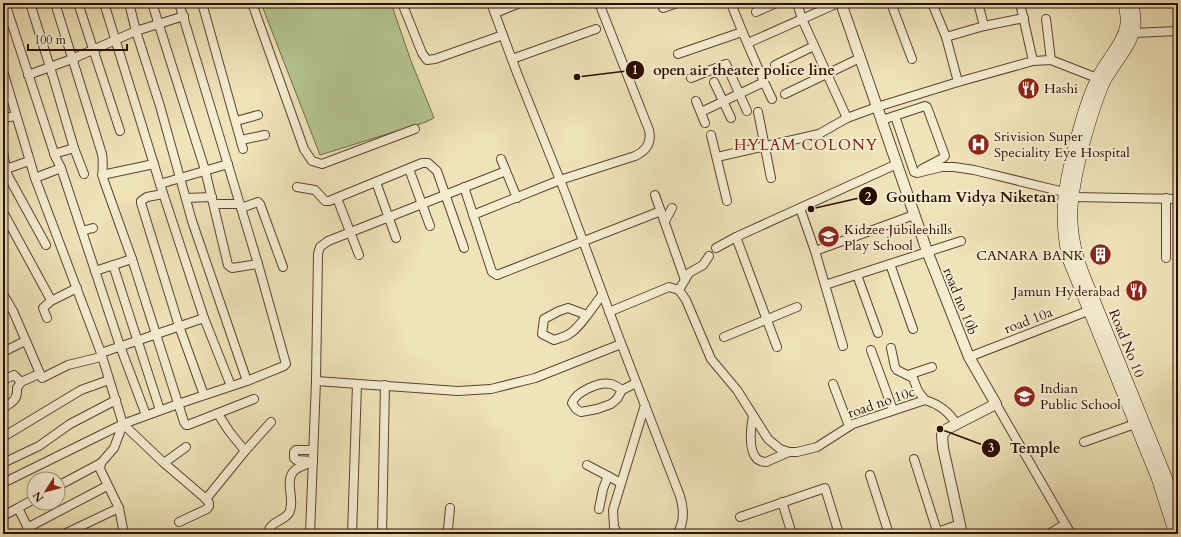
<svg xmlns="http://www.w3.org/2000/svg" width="1181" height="537" font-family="Cardo,serif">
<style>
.green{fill:#b4c593;stroke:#70694a}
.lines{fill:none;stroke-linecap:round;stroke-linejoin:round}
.minor-casing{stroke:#5c422e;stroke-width:10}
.tertiary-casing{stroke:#5c422e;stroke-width:12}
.secondary-casing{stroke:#2b0d00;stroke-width:12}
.minor{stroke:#f5edd2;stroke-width:8}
.tertiary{stroke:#f5edd2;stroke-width:10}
.secondary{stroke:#f5edd2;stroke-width:11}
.labels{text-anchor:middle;stroke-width:4;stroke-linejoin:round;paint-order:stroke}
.poi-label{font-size:14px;fill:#2b0d00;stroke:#f5edd2;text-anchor:start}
.street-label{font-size:14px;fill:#2b0d00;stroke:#f5edd2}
.neighbourhood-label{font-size:15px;letter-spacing:1px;fill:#7a1f14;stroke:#f5edd2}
.leader{fill:none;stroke:#2b0d00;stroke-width:1.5}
.callout-dot{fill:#2b0d00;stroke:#f5edd2;stroke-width:1.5}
.mark-label{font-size:12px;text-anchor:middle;font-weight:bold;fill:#fff}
.callout-label{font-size:15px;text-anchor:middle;font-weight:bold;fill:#2b0d00;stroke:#f5edd2;stroke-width:4;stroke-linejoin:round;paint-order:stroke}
</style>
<rect width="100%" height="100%" fill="#efe3b9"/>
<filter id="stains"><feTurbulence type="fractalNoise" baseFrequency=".005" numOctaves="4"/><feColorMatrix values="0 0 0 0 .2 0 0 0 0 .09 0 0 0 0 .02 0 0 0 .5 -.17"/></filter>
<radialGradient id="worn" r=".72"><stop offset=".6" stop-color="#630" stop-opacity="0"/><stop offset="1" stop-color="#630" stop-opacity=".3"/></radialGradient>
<path class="green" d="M261,3H391L411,61L434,118L426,122L320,155Z"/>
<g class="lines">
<defs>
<g id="minor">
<path d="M5,3L55,156L61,168L120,346L146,415"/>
<path d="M30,3L54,80L74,148L84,174"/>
<path d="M55,3L102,154C104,163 101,172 104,181L132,259L184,422L186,425H188L254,399"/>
<path d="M78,3L120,131"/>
<path d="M104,3L160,184L204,318L231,386"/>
<path d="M129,3L136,31L160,106L192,221L247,381"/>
<path d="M152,3L205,170L228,265L232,268L258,264"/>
<path d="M202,3L243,149"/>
<path d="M252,3L304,149L312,161L322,164L415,129"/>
<path d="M402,3L422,53L427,60L435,59L503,35"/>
<path d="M491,3L517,73L566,195L616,330L680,496C684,509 685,522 677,534"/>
<path d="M797,3L802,19L847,118"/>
<path d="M891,3L912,59"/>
<path d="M932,3L946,37L958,82"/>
<path d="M978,3L984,26"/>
<path d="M1020,3L1033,61"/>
<path d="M663,8L677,3"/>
<path d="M756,12L776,3"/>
<path d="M495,13L520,3"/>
<path d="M1046,19L1051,60"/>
<path d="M1133,33L1178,31"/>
<path d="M946,37L984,26L1024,18"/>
<path d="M748,43L838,3"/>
<path d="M678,54L742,32"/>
<path d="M512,59L596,29"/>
<path d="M775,65L814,46"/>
<path d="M3,71L35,178L101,353L123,424L164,463L186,447"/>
<path d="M28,75L72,59L136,31L184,16"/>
<path d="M691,78L726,64L747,111"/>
<path d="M714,82L731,118"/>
<path d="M764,82L772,99"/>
<path d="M785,94L860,58"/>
<path d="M696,101L705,123"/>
<path d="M701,112L764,82C753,56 741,30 731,3"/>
<path d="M758,112L771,178"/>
<path d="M895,116L914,172L917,173L942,167H954L974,170L1064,192"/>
<path d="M3,118L16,116"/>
<path d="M882,120L925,106L927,107L945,156L943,158L922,169"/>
<path d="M236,121L258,115"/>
<path d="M711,135L727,201"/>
<path d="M241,140L265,135"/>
<path d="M3,152L7,174L46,245"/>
<path d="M54,154L74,148"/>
<path d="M717,157L819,134L847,118L877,107L958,82L1033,61L1051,60L1097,78"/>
<path d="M501,159L517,198"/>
<path d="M6,169L29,161"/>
<path d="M409,169L430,226"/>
<path d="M102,175L154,164"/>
<path d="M35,178L61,168"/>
<path d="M376,182L396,238"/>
<path d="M160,184L228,164"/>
<path d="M297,187L315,190L325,201H329L422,163H428L437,171L464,248"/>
<path d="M464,187L492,272L497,275L661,211"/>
<path d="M163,194L147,197L141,201V203L179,326L204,395"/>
<path d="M655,195L685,280"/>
<path d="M1073,197L1178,199"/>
<path d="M186,198L212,197"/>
<path d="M337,198L359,255"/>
<path d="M214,204H240"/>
<path d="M241,208L258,202L260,204L283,267"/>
<path d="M800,208L815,251L843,346"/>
<path d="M3,212L51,300H53L77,288"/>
<path d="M473,215L560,180L635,156C646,151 652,143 649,130L599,3"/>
<path d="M665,221L672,208"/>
<path d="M82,231L93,228"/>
<path d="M736,237L777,347"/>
<path d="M716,248L736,237L897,164"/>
<path d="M815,251L914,215"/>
<path d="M1166,258V198"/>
<path d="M890,264L913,329"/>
<path d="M113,265L160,410"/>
<path d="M95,271L132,259"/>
<path d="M857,275L878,333"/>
<path d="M825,285L961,241"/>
<path d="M679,290L686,300L711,359L737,390L768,439L780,449L789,452"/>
<path d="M3,294L13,311L42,378L68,365L101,357"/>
<path d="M609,312L669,287L679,290L689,273L703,265L709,256"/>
<path d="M587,315L568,308L559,311L544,319L542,334L554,340C559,338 565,337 569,334C580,328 594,305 602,295"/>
<path d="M47,318L43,308L52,300"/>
<path d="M724,337L797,307"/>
<path d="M891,348L895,367L897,370L913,378L918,391L925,400"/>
<path d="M871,350L893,410"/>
<path d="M3,352L25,341"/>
<path d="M101,353L204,318"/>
<path d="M969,357L1093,309"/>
<path d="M908,375L932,367"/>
<path d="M3,380L14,375L21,382L39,374"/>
<path d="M316,381L458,391L491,389L535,378L621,344"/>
<path d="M833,384L849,426"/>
<path d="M622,390C619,388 615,385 611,384C599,381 576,392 572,403L576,409L581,412L597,409L611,404L617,399L622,390L636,383"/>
<path d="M996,404L1071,534"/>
<path d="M3,408C13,402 18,399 17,388L21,382"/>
<path d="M218,414L229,431L245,451"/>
<path d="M753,416C751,427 748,450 757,459C760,461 764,462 766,462L789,452H797L817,447L853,424L925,400C938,404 949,411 956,424"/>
<path d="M3,437L81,390L109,380"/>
<path d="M1084,442L1135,424"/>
<path d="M914,459L938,534"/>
<path d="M313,461L296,460L294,458V452L296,450H313"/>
<path d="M3,463L39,446L70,424L116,400"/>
<path d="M164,463L206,499L245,451L271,422"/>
<path d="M587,465L621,483"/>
<path d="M870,475L889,534"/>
<path d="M3,483L123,424"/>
<path d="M58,486L101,463"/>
<path d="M782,502L792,534"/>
<path d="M599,509L603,489L608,476"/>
<path d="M3,516L18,508"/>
<path d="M740,517L825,488L839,534"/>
<path d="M179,522L207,509L209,506V503L206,499"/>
<path d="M27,528L107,486"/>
<path d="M31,534L18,508L34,499"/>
<path d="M64,534L119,508"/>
<path d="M124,534L119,508L100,469L101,463L114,448L123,424L181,403L247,381L284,366L286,364L258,264L179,3"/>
<path d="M268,534C269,521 283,522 289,513C296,500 283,480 295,470C300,466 307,464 313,462"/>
<path d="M310,534L316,381L318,254L320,247L328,241L506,171"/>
<path d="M352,534L357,384"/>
<path d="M382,534L385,385"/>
<path d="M445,534L448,529L450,508"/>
<path d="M618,534L614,527L613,510L645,405"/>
<path d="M932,534L960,524"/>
<path d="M1049,534L1065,524"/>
</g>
<path id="tertiary" d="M841,3L927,251L969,357L996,404L947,429L942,435L943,448L962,534"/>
<g id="secondary">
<path d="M1124,3C1125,10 1127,17 1126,24C1124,42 1105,61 1097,78C1087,97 1082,118 1076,139C1064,185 1058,212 1068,259L1157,478L1175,534"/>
<path d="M1133,3C1134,11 1136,19 1135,27C1131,48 1113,65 1104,83C1095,104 1089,125 1083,147C1071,195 1065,227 1084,275L1165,474L1178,511"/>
</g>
</defs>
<use href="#minor" class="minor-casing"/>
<use href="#tertiary" class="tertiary-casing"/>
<use href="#secondary" class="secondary-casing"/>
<use href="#minor" class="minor"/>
<use href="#tertiary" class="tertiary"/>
<use href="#secondary" class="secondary"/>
</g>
<defs>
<symbol id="restaurant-disc" viewBox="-11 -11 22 22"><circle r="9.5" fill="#8f2418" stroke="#f5edd2"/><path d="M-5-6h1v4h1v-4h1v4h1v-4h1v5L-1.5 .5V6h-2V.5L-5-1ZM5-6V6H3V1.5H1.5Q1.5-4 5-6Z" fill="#fff"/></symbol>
<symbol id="hospital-disc" viewBox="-11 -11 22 22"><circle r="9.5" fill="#8f2418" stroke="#f5edd2"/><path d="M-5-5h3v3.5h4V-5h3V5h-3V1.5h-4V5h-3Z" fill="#fff"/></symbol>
<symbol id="university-disc" viewBox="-11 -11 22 22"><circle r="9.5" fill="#8f2418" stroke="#f5edd2"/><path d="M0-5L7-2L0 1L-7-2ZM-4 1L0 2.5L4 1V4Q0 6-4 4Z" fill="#fff"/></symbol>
<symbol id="building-disc" viewBox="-11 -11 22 22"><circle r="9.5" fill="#8f2418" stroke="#f5edd2"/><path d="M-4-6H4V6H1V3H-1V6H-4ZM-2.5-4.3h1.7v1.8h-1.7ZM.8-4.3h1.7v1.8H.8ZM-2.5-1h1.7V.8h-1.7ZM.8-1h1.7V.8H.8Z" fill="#fff"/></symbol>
</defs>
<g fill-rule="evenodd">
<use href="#restaurant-disc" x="1016" y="76" width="25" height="25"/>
<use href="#hospital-disc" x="966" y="132" width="25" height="25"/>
<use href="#university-disc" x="816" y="224" width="25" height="25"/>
<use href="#building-disc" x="1088" y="242" width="25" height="25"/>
<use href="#restaurant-disc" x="1124" y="278" width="25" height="25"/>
<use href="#university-disc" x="1012" y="384" width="25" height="25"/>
</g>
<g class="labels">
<g class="poi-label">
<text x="1044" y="93">Hashi</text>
<text x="994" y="141">Srivision Super<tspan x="994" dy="16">Speciality Eye Hospital</tspan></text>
<text x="844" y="234">Kidzee Jubileehills<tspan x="844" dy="16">Play School</tspan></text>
<text x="1084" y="260" text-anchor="end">CANARA BANK</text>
<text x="1120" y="296" text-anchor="end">Jamun Hyderabad</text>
<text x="1040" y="393">Indian<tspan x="1040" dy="16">Public School</tspan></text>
</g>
<g class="street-label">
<text transform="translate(961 301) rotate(68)" y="5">road no 10b</text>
<text transform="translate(1028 320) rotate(-21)" y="5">road 10a</text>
<text transform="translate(1127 343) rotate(68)" y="5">Road No 10</text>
<text transform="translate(881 402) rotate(-19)" y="5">road no 10c</text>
</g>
<g class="neighbourhood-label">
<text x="806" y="150">HYLAM COLONY</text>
</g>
</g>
<path class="leader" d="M577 77L635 70M811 209L868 196M940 429L991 448"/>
<g class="callout-dot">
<circle cx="577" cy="77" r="4"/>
<circle cx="811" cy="209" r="4"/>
<circle cx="940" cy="429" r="4"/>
<circle cx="635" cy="70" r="10"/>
<circle cx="868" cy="196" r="10"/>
<circle cx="991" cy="448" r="10"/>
</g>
<g class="mark-label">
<text x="635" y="74">1</text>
<text x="868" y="201">2</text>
<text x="991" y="452">3</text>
</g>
<g class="callout-label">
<text x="744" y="75">open air theater police line</text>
<text x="971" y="202">Goutham Vidya Niketan</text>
<text x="1035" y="453">Temple</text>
</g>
<rect width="1181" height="537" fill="none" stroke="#efe3b9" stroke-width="16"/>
<rect x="4" y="4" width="1173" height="529" fill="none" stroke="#2b0d00" stroke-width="2"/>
<rect x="8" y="8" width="1165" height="521" fill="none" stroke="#2b0d00"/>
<g transform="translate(46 491) rotate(234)"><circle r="19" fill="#f5edd2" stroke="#a4937e"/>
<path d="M0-3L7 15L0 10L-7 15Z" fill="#8f2418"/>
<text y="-6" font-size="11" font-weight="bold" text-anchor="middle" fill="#2b0d00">N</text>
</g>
<path d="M28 44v6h99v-6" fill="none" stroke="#2b0d00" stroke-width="2"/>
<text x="34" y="44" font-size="12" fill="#2b0d00" stroke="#f5edd2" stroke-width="3" paint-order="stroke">100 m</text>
<rect width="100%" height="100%" filter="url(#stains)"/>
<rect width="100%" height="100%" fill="url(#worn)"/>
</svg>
